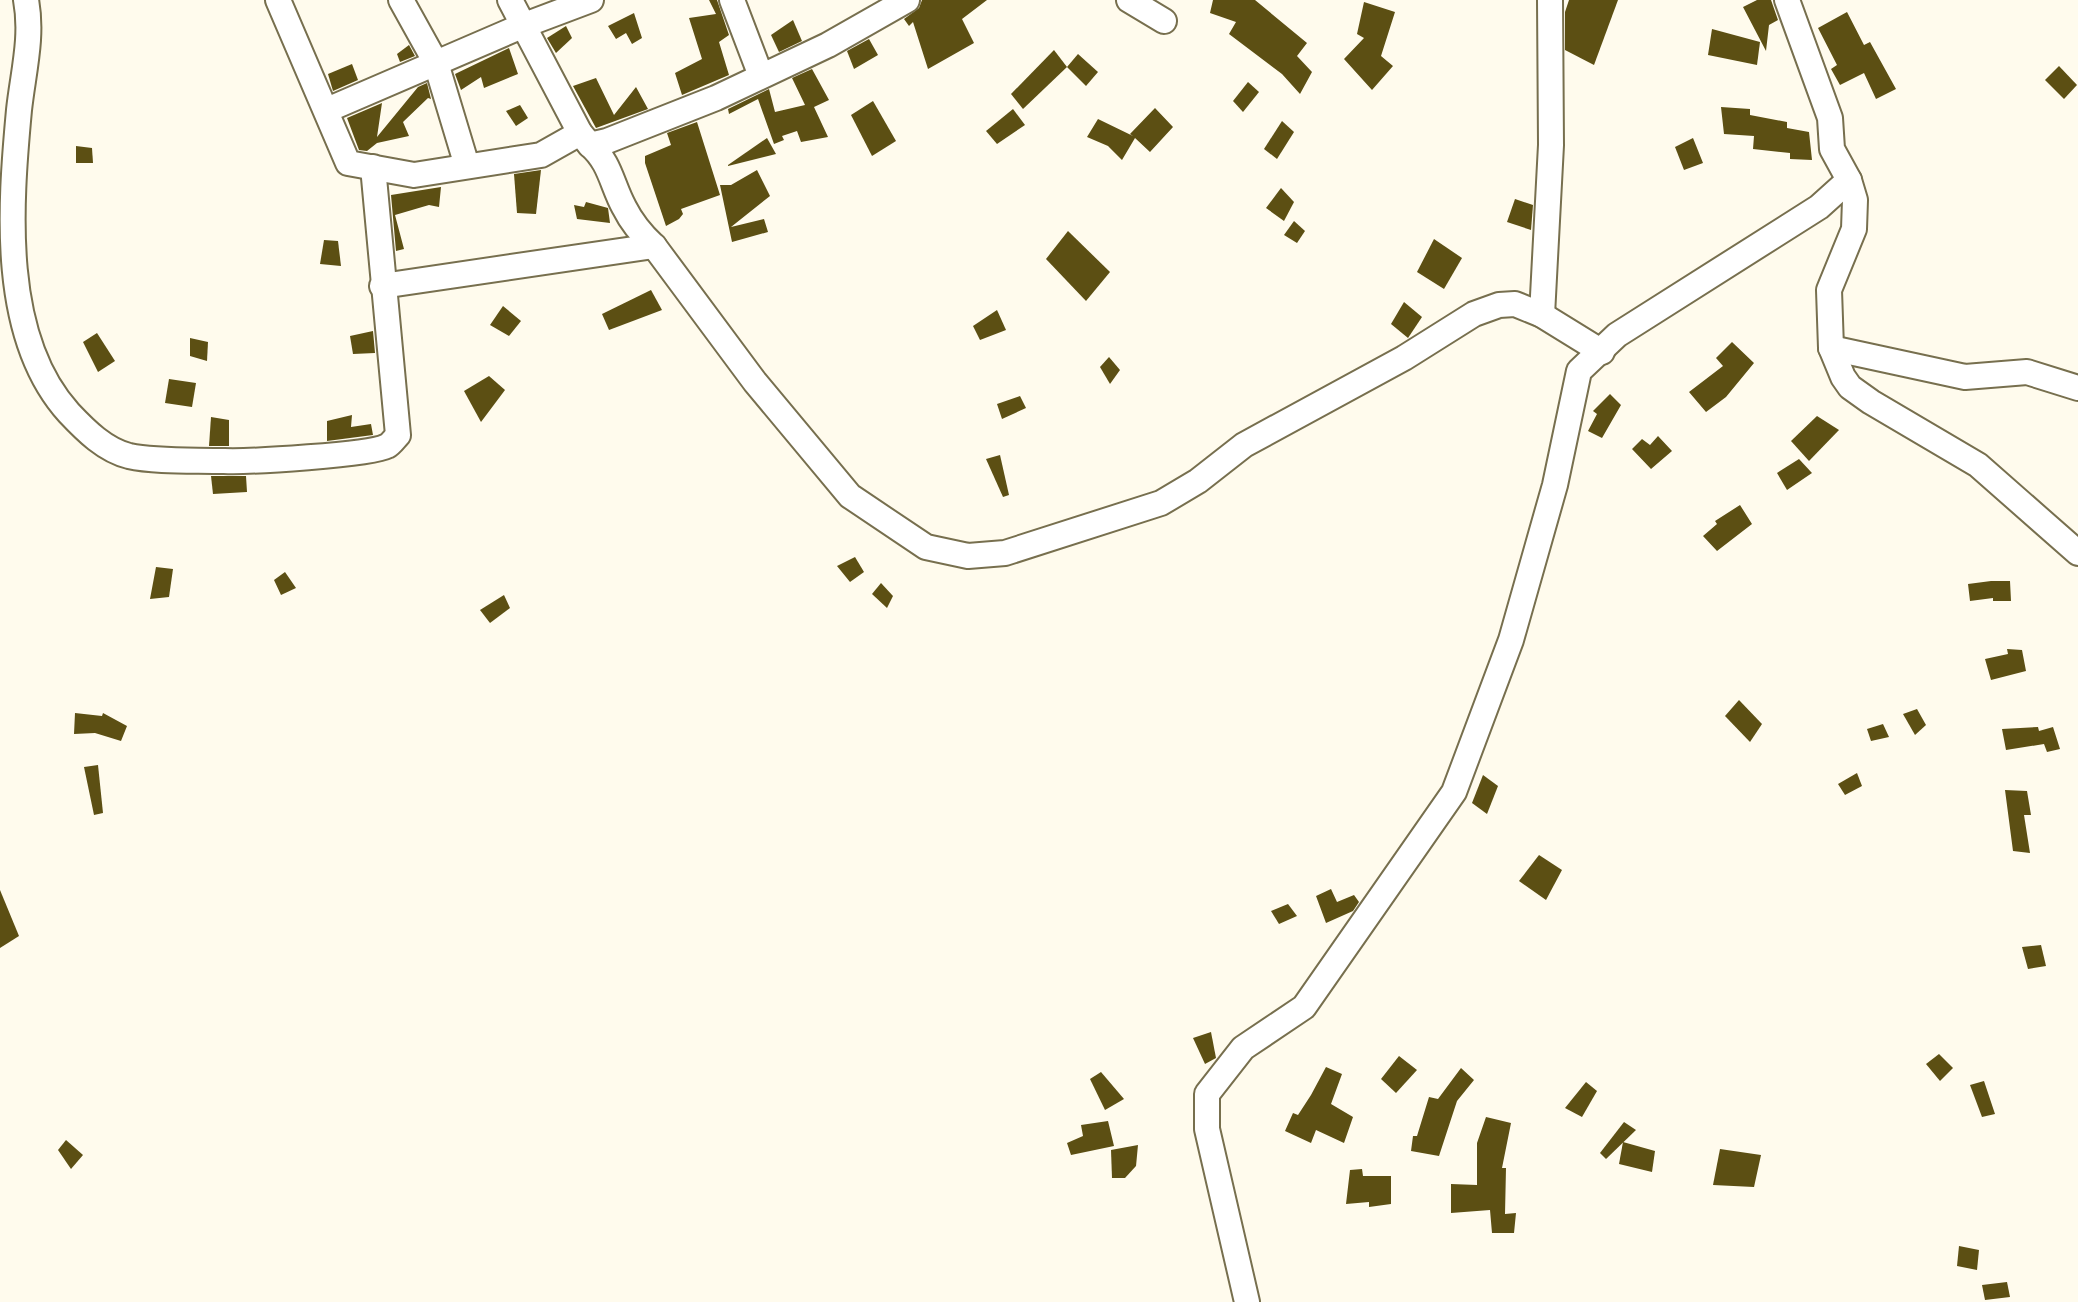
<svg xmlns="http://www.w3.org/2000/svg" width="2078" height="1302" font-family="'Titillium Web',sans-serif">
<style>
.building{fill:#5c4f13}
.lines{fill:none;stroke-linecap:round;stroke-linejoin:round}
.minor-casing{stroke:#776f4e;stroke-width:28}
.minor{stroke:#fff;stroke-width:24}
</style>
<rect width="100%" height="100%" fill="#fffbed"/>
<g class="building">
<path d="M709,0H717L729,35L719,42L729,75L682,95L675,73L702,59L689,18L716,14Z"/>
<path d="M922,0H987L962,19L974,43L928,69L913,22L909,26L904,19L919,8Z"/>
<path d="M1213,0H1255L1307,43L1297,56L1312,72L1300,94L1282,74L1229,34L1236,22L1210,13Z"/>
<path d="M1569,0H1618L1594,65L1565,50V12Z"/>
<path d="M1757,0H1771L1778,20L1769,25L1766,51L1743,7Z"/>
<path d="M1364,2L1395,12L1381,56L1393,66L1372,90L1344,59L1364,38L1357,34Z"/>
<path d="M1847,12L1864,45L1870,42L1896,89L1876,99L1864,73L1840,85L1831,69L1837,65L1818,28Z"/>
<path d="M634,13L642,38L632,44L626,33L616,39L608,26Z"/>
<path d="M793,20L802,41L779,52L771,35Z"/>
<path d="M566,26L572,38L556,53L547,38Z"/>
<path d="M1712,29L1760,42L1757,65L1708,55Z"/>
<path d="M869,39L878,55L854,69L847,51Z"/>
<path d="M409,45L415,56L400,62L397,54Z"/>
<path d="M509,48L518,74L484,88L481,77L461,90L455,74Z"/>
<path d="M1054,50L1067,67L1023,109L1011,94Z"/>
<path d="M1078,54L1098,72L1086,86L1067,67Z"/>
<path d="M352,64L358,80L333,91L328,74Z"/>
<path d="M2059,66L2077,85L2064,99L2045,80Z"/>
<path d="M812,69L829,100L814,107L828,137L801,142L797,131L782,136L784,140L774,144L758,99L729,114L728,109L769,89L775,112L805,105L792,78Z"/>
<path d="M596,78L614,115L636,87L648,109L596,128L573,86Z"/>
<path d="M1248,82L1259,92L1243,112L1233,101Z"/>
<path d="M427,83L431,99L428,98L403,122L409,136L377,143L367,151L359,150L347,118L382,103L377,137L418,87Z"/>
<path d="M873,101L896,141L872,156L851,115Z"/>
<path d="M520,105L528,118L516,126L506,111Z"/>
<path d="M1721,107L1750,109V115L1787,122V128L1809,132L1812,160L1790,159V153L1753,149L1754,136L1724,134Z"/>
<path d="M1155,108L1173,127L1150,152L1135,138L1122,160L1108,146L1087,137L1098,119L1133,136L1130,134Z"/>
<path d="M1013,109L1025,125L997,144L986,131Z"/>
<path d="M1282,121L1294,132L1277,159L1264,149Z"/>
<path d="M697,122L720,195L681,209L683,214L679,219L666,226L645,163V156L671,145L667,133Z"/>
<path d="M767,138L776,154L728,166V165Z"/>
<path d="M1693,138L1703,163L1684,170L1675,147Z"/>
<path d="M76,146L92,148L93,163H76Z"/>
<path d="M541,170L536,214L517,213L514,174Z"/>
<path d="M757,170L770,196L731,227L764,219L768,232L732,242L720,185H731Z"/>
<path d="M441,187L439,207L429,205L395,215L404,249L396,251L391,195Z"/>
<path d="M1281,188L1294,202L1284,221L1266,208Z"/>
<path d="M1515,199L1533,205L1531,230L1507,222Z"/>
<path d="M586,202L608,208L610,223L577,219L574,205L584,207Z"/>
<path d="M1294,221L1305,231L1297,243L1284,235Z"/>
<path d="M1068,231L1110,272L1086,301L1046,259Z"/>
<path d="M1434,239L1462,258L1444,289L1417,272Z"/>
<path d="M324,240L338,241L341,266L320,264Z"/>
<path d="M651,290L662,310L609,330L602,314Z"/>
<path d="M1404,302L1422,317L1408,338L1391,324Z"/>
<path d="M503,306L521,321L509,336L490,325Z"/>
<path d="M997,310L1006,330L980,340L973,326Z"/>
<path d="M373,331L375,353L353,354L350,336Z"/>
<path d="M97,333L115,361L98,372L83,342Z"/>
<path d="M190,338L208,342L207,361L190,356Z"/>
<path d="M1732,342L1754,363L1726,397L1706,412L1689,392L1723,366L1716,358Z"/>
<path d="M1109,357L1120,370L1110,384L1100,367Z"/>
<path d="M489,376L505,390L481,422L464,391Z"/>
<path d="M169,379L196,383L192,407L165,403Z"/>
<path d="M1610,394L1621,405L1602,438L1588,431L1597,414L1593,411Z"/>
<path d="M1020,396L1026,408L1002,419L997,404Z"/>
<path d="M352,415L351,427L371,424L373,435L327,441V421Z"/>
<path d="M1817,416L1839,430L1809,461L1791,441Z"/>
<path d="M211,417L229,420V446H209Z"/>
<path d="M1658,436L1672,451L1651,469L1632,449L1642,439L1650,445Z"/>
<path d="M1000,455L1009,495L1003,497L986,459Z"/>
<path d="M1799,459L1812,473L1787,490L1777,473Z"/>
<path d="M211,476H246L247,492L213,494Z"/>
<path d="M1740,505L1752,524L1717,551L1703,536L1717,524L1715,521Z"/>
<path d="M855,557L864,572L850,582L837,566Z"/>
<path d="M156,567L173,569L169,597L150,599Z"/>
<path d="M285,572L296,588L281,595L274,580Z"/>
<path d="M1991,581H2010L2011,601H1993V598L1970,601L1968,584Z"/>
<path d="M881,583L893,596L887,608L872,594Z"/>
<path d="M504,595L510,608L490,623L480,610Z"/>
<path d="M2007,649L2022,650L2026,671L1991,680L1985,659L2008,654Z"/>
<path d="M1739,700L1762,724L1750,742L1725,716Z"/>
<path d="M1917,709L1926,725L1915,735L1903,714Z"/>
<path d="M75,713L102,716L103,713L127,726L121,741L95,733L74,734Z"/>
<path d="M1883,724L1889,737L1871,741L1867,729Z"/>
<path d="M2038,727L2039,731L2053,727L2060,749L2047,752L2044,744L2006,750L2002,729Z"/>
<path d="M98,765L103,813L94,815L84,767Z"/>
<path d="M1857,773L1862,786L1845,795L1838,784Z"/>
<path d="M1483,775L1498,786L1487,814L1472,803Z"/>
<path d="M2005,790L2027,791L2031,815H2024L2030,853L2013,851Z"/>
<path d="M1539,855L1562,870L1546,900L1519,881Z"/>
<path d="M1331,889L1337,902L1354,895L1359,902L1353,911L1326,923L1316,896Z"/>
<path d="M0,890L19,936L0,948Z"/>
<path d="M1288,904L1297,916L1279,924L1271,911Z"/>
<path d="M2041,945L2046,966L2028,969L2022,947Z"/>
<path d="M1211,1032L1216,1058L1205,1064L1193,1038Z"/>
<path d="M1939,1054L1953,1068L1940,1081L1926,1064Z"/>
<path d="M1399,1056L1417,1070L1396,1093L1381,1079Z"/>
<path d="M1326,1067L1342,1074L1331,1104L1353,1117L1344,1143L1316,1130L1311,1143L1285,1131L1293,1113L1298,1115L1311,1095Z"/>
<path d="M1461,1068L1474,1080L1457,1101L1439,1156L1411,1151L1413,1136H1417L1429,1097L1438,1099Z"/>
<path d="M1101,1072L1124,1099L1105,1110L1090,1079Z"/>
<path d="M1984,1081L1995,1114L1982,1117L1970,1085Z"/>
<path d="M1586,1082L1597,1091L1582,1117L1565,1108Z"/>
<path d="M1486,1117L1511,1123L1502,1168H1506L1505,1214L1516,1213L1514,1233H1492L1490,1210L1451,1213V1184L1477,1185V1143Z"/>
<path d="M1108,1121L1114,1146L1071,1155L1067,1143L1083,1136L1081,1125Z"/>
<path d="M1624,1122L1636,1130L1606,1159L1600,1153Z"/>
<path d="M66,1140L83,1155L71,1169L58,1150Z"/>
<path d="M1623,1142L1655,1151L1652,1172L1619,1164Z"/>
<path d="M1138,1145L1136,1166L1125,1178H1112L1111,1150Z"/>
<path d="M1720,1149L1761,1155L1754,1187L1713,1185Z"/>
<path d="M1362,1169L1363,1176H1391V1204L1369,1207V1202L1346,1204L1350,1170Z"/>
<path d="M1959,1246L1979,1250L1977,1270L1957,1266Z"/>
<path d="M2007,1282L2010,1297L1985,1300L1982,1285Z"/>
</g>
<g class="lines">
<defs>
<g id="minor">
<path d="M26,0C33,37 23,73 19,110C10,207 0,337 69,413C86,431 105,450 129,456C156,462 195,460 224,461C248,462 370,455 387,446C391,444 395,438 398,435L373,167"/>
<path d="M278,0L348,163L414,175L541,155L580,133L590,145L607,141L716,98L828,45L907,0"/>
<path d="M401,0L436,63L467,166"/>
<path d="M510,0L580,133"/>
<path d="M732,0L761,76"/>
<path d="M1129,0L1164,21"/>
<path d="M1787,0L1830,118L1832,149L1849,180L1855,200L1854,229L1829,290L1831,348L1843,377L1850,387L1871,402L1978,465L2078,553"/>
<path d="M327,110L522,26L591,0"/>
<path d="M590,145C610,162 612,185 624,207C632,223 641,234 654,246L755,382L850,496L926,547L968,556L1005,553L1161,503L1198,481L1244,445L1404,358L1474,314L1499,305L1515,304L1542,315L1602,352"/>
<path d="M382,286L654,246"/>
<path d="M1542,315L1551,145L1550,0"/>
<path d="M1831,348L1965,377L2027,372L2078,388"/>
<path d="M1247,1302L1207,1129V1094L1243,1048L1304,1007L1454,792L1511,640L1555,485L1579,371L1617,335L1819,207L1849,180"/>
</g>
</defs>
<use href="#minor" class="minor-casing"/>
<use href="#minor" class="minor"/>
</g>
</svg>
